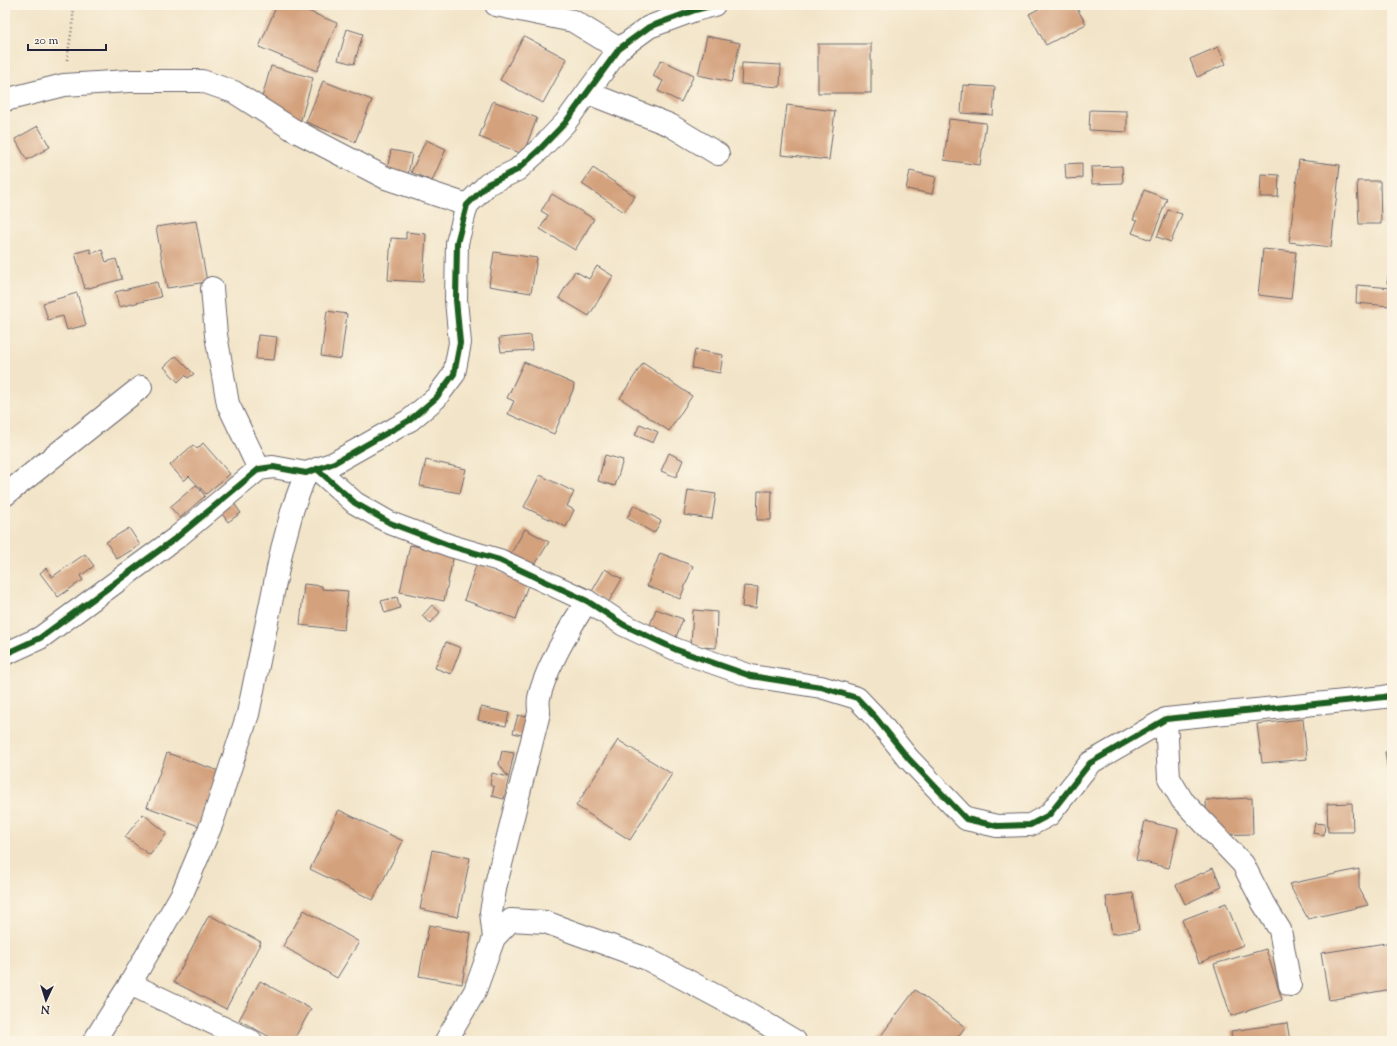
<svg xmlns="http://www.w3.org/2000/svg" width="1397" height="1046" font-family="'Sorts Mill Goudy',serif">
<style>
.building{fill:#d4a17d}
.lines{fill:none;stroke-linecap:round;stroke-linejoin:round}
.minor-casing{stroke:#6b666c;stroke-width:24}
.path{stroke:#6b666c;stroke-width:2.5;stroke-dasharray:1 3;stroke-linecap:butt}
.minor{stroke:#fff;stroke-width:22}
.cycleway-casing{stroke:#fcf5e5;stroke-width:8}
.cycleway{stroke:#1b5e20;stroke-width:6}
</style>
<rect width="100%" height="100%" fill="#fcf5e5"/>
<filter id="ink" filterUnits="userSpaceOnUse"><feTurbulence type="fractalNoise" baseFrequency=".025" numOctaves="2"/><feDisplacementMap in="SourceGraphic" scale="8" xChannelSelector="R" yChannelSelector="G"/><feConvolveMatrix kernelMatrix="1 2 1 2 8 2 1 2 1" color-interpolation-filters="sRGB"/></filter>
<filter id="wash" filterUnits="userSpaceOnUse"><feTurbulence type="fractalNoise" baseFrequency=".012" numOctaves="4" result="noise"/><feDisplacementMap in="SourceGraphic" scale="16" xChannelSelector="R" yChannelSelector="G"/><feGaussianBlur stdDeviation="0.9" result="paint"/><feColorMatrix in="noise" values="0 0 0 0 0 0 0 0 0 0 0 0 0 0 0 0 0 1.4 0 .05"/><feComposite in="paint" operator="in"/></filter>
<g filter="url(#wash)">
<rect width="100%" height="100%" fill="#f2e4c8"/>
<g id="blocks">
<g class="building">
<path d="M277,5H293L337,23L317,71L259,47Z"/>
<path d="M1046,5H1075L1086,24L1046,45L1029,14Z"/>
<path d="M347,29L363,34L354,64L338,60Z"/>
<path d="M524,36L567,59L543,103L500,80Z"/>
<path d="M707,36L740,43L731,82L698,75Z"/>
<rect x="818" y="44" width="53" height="49"/>
<path d="M1218,47L1226,64L1197,77L1190,59Z"/>
<path d="M661,60L694,75L681,102L658,91L663,81L653,76Z"/>
<path d="M742,63L781,65L780,87L741,84Z"/>
<path d="M271,66L313,78L300,123L258,111Z"/>
<path d="M323,81L372,100L355,142L306,122Z"/>
<path d="M963,85L995,87L993,115L961,113Z"/>
<path d="M493,101L537,118L523,154L479,137Z"/>
<path d="M787,105L835,111L829,160L781,155Z"/>
<path d="M1090,110L1127,111V132L1089,130Z"/>
<path d="M949,119L986,123L980,165L944,160Z"/>
<path d="M38,126L50,147L27,160L15,139Z"/>
<path d="M426,140L446,149L432,181L411,172Z"/>
<path d="M391,150L412,154L408,174L387,170Z"/>
<path d="M1299,160L1340,165L1331,247L1289,242Z"/>
<path d="M1082,163V178L1066,179L1065,164Z"/>
<path d="M1122,166L1123,183L1092,184L1091,167Z"/>
<path d="M593,168L635,196L624,212L582,184Z"/>
<path d="M910,171L936,177L932,194L906,189Z"/>
<path d="M1261,174L1279,175L1278,197H1260Z"/>
<path d="M1357,181H1380L1381,224H1359Z"/>
<path d="M1144,190L1167,199L1151,240L1132,233L1137,221L1133,220Z"/>
<path d="M552,194L594,219L575,250L540,229L548,215L541,211Z"/>
<path d="M1168,210L1182,214L1171,242L1157,237Z"/>
<path d="M196,221L207,282L167,288L156,227Z"/>
<path d="M406,232L426,234L423,282L388,280L391,238L406,239Z"/>
<path d="M90,249L91,253L102,250L106,262L116,259L122,279L85,289L75,253Z"/>
<path d="M1263,249L1296,252L1291,299L1258,295Z"/>
<path d="M494,252L537,258L531,293L489,286Z"/>
<path d="M1391,259H1392V284L1387,283Z"/>
<path d="M597,266L613,276L589,316L559,298L575,271L589,279Z"/>
<path d="M157,282L161,297L119,307L115,292Z"/>
<path d="M1357,285L1392,288L1390,306L1356,303Z"/>
<path d="M77,293L86,325L67,330L63,316L48,320L43,303Z"/>
<path d="M327,311L347,314L341,359L321,356Z"/>
<path d="M258,335L277,337L274,360L256,359Z"/>
<path d="M531,335L532,350L501,352L499,338Z"/>
<path d="M695,350L723,355L720,373L692,368Z"/>
<path d="M176,356L194,374L188,378L185,375L178,382L164,367Z"/>
<path d="M524,362L574,384L573,390L554,434L508,414L514,401L507,398Z"/>
<path d="M643,363L692,396L669,431L620,398Z"/>
<path d="M640,424L658,432L653,443L635,435Z"/>
<path d="M203,443L230,474L206,494L189,476L184,481L170,465L193,445L197,449Z"/>
<path d="M669,453L683,460L676,477L661,471Z"/>
<path d="M605,455L623,460L615,486L598,481Z"/>
<path d="M426,460L466,469L460,493L420,486Z"/>
<path d="M540,475L574,492L567,506L574,510L566,527L524,507Z"/>
<path d="M196,485L205,496L180,518L170,507Z"/>
<path d="M688,490L716,494L712,519L684,515Z"/>
<path d="M758,491H772L771,520H757Z"/>
<path d="M233,502L241,513L228,522L220,511Z"/>
<path d="M634,505L661,521L654,533L627,518Z"/>
<path d="M129,528L140,545L117,559L106,542Z"/>
<path d="M525,529L549,542L533,568L510,555Z"/>
<path d="M410,545L454,554L444,601L400,592Z"/>
<path d="M660,553L693,566L680,599L647,586Z"/>
<path d="M85,554L94,566L80,576L83,580L58,597L40,573L46,568L52,577Z"/>
<path d="M477,563L529,582L516,619L464,600Z"/>
<path d="M605,569L622,579L608,603L591,593Z"/>
<path d="M304,584L322,586V589L348,591L344,630L300,625Z"/>
<path d="M744,586L758,587L756,608L742,607Z"/>
<path d="M397,597L400,608L385,613L381,601Z"/>
<path d="M432,605L440,612L431,623L422,616Z"/>
<path d="M656,609L683,619L675,640L648,630Z"/>
<path d="M693,610L717,612L716,648L691,646Z"/>
<path d="M446,642L461,648L451,674L435,668Z"/>
<path d="M481,707L509,713L506,726L478,720Z"/>
<path d="M518,715L531,718L526,736L513,733Z"/>
<path d="M1303,719L1307,759L1262,763L1257,724Z"/>
<path d="M618,740L672,774L630,840L576,806Z"/>
<path d="M502,751L514,753L504,799L492,796L494,787L490,785L492,773L508,777L499,764Z"/>
<path d="M1392,751V778H1389L1385,752Z"/>
<path d="M167,753L219,771L199,826L147,807Z"/>
<path d="M1252,798L1253,834L1207,835L1206,800Z"/>
<path d="M1352,803L1353,832H1328L1327,804Z"/>
<path d="M339,810L403,841L373,900L310,869Z"/>
<path d="M143,814L167,833L150,855L125,837Z"/>
<path d="M1145,821L1178,829L1169,868L1136,860Z"/>
<path d="M1315,823L1325,824L1324,835L1313,833Z"/>
<path d="M432,850L470,858L458,917L420,909Z"/>
<path d="M1213,868L1222,887L1185,904L1176,885Z"/>
<path d="M1359,869V888L1368,905L1308,919L1289,884Z"/>
<path d="M1133,893L1139,930L1112,934L1106,897Z"/>
<path d="M1226,903L1243,945L1199,963L1182,920Z"/>
<path d="M304,910L359,942L337,978L283,946Z"/>
<path d="M209,915L261,942L226,1009L174,982Z"/>
<path d="M429,925L471,933L462,984L419,976Z"/>
<path d="M1392,942V989L1329,1000L1321,953Z"/>
<path d="M1266,949L1282,1000L1231,1016L1214,964Z"/>
<path d="M260,981L311,1009L293,1041H277L239,1020Z"/>
<path d="M915,990L965,1027L955,1041H877Z"/>
<path d="M1287,1023L1290,1041H1232L1231,1031Z"/>
</g>
</g>
</g>
<g filter="url(#ink)">
<use href="#blocks" fill-opacity="0" stroke="#6b666c" stroke-width="1"/>
<g class="lines">
<defs>
<g id="minor">
<path d="M496,5L573,21L619,49"/>
<path d="M588,93L670,125L718,154"/>
<path d="M5,100L64,85L129,81H202L234,92L292,129L386,178L467,205"/>
<path d="M212,288L216,335L228,404L259,469"/>
<path d="M317,469L355,503L390,523L451,546L499,560L587,601L624,625L677,650L751,676L821,687L857,698L876,718L908,758L966,819L997,826L1030,825L1049,815L1090,763L1166,719L1384,697L1392,695"/>
<path d="M5,495L141,387"/>
<path d="M5,654L40,638L176,538L259,469L273,467L306,473L334,463L410,420L436,398L454,374L460,343L456,300L457,243L467,205L488,184L517,170L539,150L565,123L619,49L649,27L695,10L714,5"/>
<path d="M1166,719L1169,778L1182,800L1243,864L1263,903L1280,930L1290,985"/>
<path d="M494,938L491,912L496,884L539,713C539,708 538,702 539,698C545,670 571,625 587,601"/>
<path d="M130,984L251,1041"/>
<path d="M94,1041L130,984L182,894L212,823L248,714L282,549L293,508L306,473"/>
<path d="M446,1041L475,991L494,938L511,920L545,922L647,959L748,1013L795,1041"/>
</g>
</defs>
<use href="#minor" class="minor-casing"/>
<path class="path" d="M67,60L73,21V5"/>
<use href="#minor" class="minor"/>
<defs>
<g id="cycleway">
<path d="M317,469L355,503L390,523L451,546L499,560L587,601L624,625L677,650L751,676L821,687L857,698L876,718L908,758L966,819L997,826L1030,825L1049,815L1090,763L1166,719L1384,697L1392,695"/>
<path d="M5,654L40,638L176,538L259,469L273,467L306,473L334,463L410,420L436,398L454,374L460,343L456,300L457,243L467,205L488,184L517,170L539,150L565,123L619,49L649,27L695,10L714,5"/>
</g>
</defs>
<use href="#cycleway" class="cycleway-casing"/>
<use href="#cycleway" class="cycleway"/>
</g>
</g>
<rect width="1397" height="1046" fill="none" stroke="#fcf5e5" stroke-width="20"/>
<g transform="translate(46 1000) rotate(184)" stroke="#fcf5e5" stroke-width="3" paint-order="stroke">
<path d="M0-3L7 15L0 10L-7 15Z" fill="#22223b"/>
<text y="-6" font-size="11" font-weight="bold" text-anchor="middle" fill="#22223b">N</text>
</g>
<path d="M28 44v6h78v-6" fill="none" stroke="#22223b" stroke-width="2"/>
<text x="34" y="44" font-size="12" fill="#22223b" stroke="#fcf5e5" stroke-width="3" paint-order="stroke">20 m</text>
</svg>
